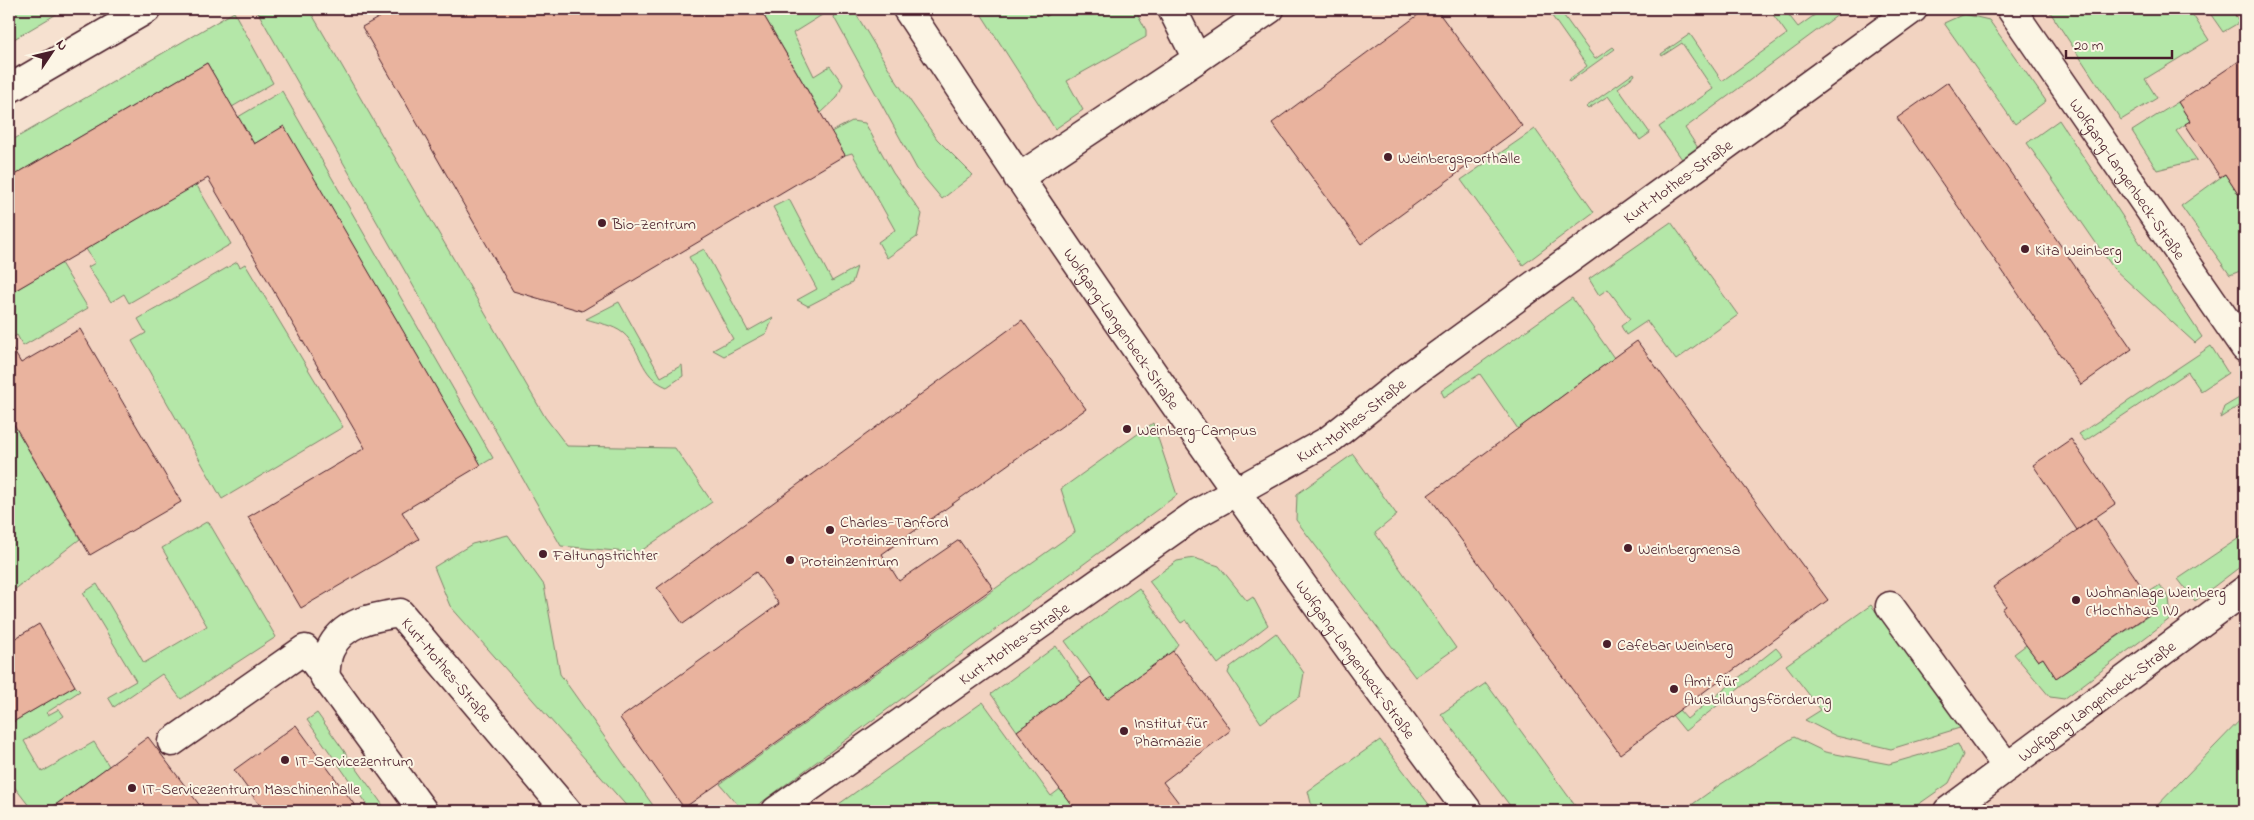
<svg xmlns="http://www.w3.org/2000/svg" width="2254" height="820" font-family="'Indie Flower',sans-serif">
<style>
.built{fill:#f2d3c1}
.green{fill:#b4e7a8;stroke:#7f836a}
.building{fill:#e9b39e;stroke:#4a1f2b}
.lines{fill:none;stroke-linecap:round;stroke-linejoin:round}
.minor-casing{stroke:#4a1f2b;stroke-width:31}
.minor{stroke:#fcf5e5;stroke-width:28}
.poi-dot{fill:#4a1f2b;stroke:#fcf5e5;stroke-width:2}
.labels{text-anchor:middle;stroke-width:4;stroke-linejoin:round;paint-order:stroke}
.poi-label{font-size:16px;fill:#4a1f2b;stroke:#fcf5e5;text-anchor:start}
.street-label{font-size:16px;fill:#4a1f2b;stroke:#fcf5e5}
</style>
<rect width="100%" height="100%" fill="#f6e1d0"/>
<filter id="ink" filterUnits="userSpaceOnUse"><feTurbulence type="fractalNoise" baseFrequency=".02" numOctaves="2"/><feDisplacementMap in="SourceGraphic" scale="10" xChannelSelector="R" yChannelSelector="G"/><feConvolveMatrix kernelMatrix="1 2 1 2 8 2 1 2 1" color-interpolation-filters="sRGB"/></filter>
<g filter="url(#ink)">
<path class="built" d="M238,9H2245V715L2152,811H9V142Z"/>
<g class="green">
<path d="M9,9H65L9,42Z"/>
<path d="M256,9H309L545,417L567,446L675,448L712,502L638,553L561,546Z"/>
<path d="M760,9H853L897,82L937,139L973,175L942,199L917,169L830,10L793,33L814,76L830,66L843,84L837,98L821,113Z"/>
<path d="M978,9H1042L1046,16L1060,9H1135L1146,30V37L1067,81L1083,110L1055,129Z"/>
<path d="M1547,9H1559L1595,59L1613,47L1615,49L1569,82L1568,80L1587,66Z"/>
<path d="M1769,9H1784L1798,27L1823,9H1846L1685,128L1698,148L1682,159L1659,127L1713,89L1682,43L1662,56L1661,54L1690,34L1722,81L1787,34Z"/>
<path d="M2048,9H2189L2209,40L2145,79L2157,98L2121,120Z"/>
<path d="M2207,9H2231L2240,22L2223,32Z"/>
<path d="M234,12L273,83L232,107L207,63L9,178V142Z"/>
<path d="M1964,14L1989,20L2046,101L2015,124L1944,23Z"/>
<path d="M1634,73L1635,75L1618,88L1650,133L1640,140L1608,96L1588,109L1586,107Z"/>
<path d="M282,91L493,458L481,465L284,127L254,144L238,117Z"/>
<path d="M2178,102L2190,121L2176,131L2197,160L2157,170L2132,131Z"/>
<path d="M2059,120L2202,337L2195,343L2114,269L2027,143Z"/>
<path d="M852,121L865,123L893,173L922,214L917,237L887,258L878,242L895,230L852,153L845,155L831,132Z"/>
<path d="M1535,129L1594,212L1523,265L1461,180Z"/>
<path d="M2225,174L2238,194L2245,189V255L2241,258L2245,269L2230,275L2181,206Z"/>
<path d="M196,184L231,244L129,303L124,294L111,302L88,267L95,263L86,249Z"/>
<path d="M789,199L832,281L857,267L852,283L808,306L797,300L817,289L773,207Z"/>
<path d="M1671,222L1738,315L1676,360L1647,321L1626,335L1621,326L1630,319L1608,289L1599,295L1589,279Z"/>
<path d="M704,249L748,331L773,317L767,333L724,356L713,350L733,339L689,257Z"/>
<path d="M237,262L240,267L245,264L343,427L222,499L132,341L146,333L138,319Z"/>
<path d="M61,263L88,308L23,346L17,335L9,340V294Z"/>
<path d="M1572,298L1614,358L1518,429L1480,374L1444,397L1441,391Z"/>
<path d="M619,302L661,377L682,365L683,376L667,387C639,376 642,349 623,333C613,325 598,323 586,319Z"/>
<path d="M2211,346L2228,373L2201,391L2188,372L2085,441L2079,434Z"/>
<path d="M2244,395L2245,413L2240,405L2220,418L2224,407Z"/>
<path d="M9,416L80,539L9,594V544L13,537L9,514Z"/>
<path d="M1153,423L1177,495L750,811H743L720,784L1075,532L1061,489Z"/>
<path d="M1353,454L1397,515L1375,533L1456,648L1415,677L1296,520L1297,494Z"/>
<path d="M208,521L276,637L181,699L162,674L114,707L108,697L136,681L83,593L97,584L144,663L207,626L162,548Z"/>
<path d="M2245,534V563L2195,601L2178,579Z"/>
<path d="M508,535L544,585L560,674L657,811H631L450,606L434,567L472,544Z"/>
<path d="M1194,558L1219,566L1247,601L1253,597L1268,625L1218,664L1186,620L1181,623L1149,581L1177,561Z"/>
<path d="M2160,585L2169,598L2171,618L2064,699L2050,697L2014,654L2026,645L2038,661L2043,658L2056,678L2157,610L2146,594Z"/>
<path d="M1139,588L1178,644L1173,651L1107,699L1065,641Z"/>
<path d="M1871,605L1963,727L1891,749L1836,736L1805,720L1821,710L1786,665Z"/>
<path d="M1276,633L1304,673L1300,696L1261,723L1228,673L1230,667Z"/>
<path d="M1056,646L1082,684L1017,731L991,694Z"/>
<path d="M1776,648L1782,655L1685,731L1672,715L1679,710L1687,719Z"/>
<path d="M1486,683L1579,811H1514L1441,714Z"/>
<path d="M75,686L80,691L46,713L48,715L59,709L64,716L24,741L42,772L94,742L109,766L47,811H33L9,780V724Z"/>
<path d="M983,702L1051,796L1060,789L1076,811H829Z"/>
<path d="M317,713L387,811H371L307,720Z"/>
<path d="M2245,715V809L2243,811H2152Z"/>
<path d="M1794,737L1825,752L1889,764L1958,744L1963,755L1949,783L1909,811H1683L1718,786Z"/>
<path d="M1380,740L1434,811H1313L1308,791Z"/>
</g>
<g class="building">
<path d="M394,9H760L845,155L582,311L513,291L362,27Z"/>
<path d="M1042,9H1060L1046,16Z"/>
<path d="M1426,9H1436L1522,126L1361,244L1272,123Z"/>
<path d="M2231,9H2245V30L2240,22Z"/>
<path d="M2245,57V189L2238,194L2225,174L2220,177L2185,124L2190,121L2178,102Z"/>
<path d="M207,63L254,144L284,126L481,465L402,512L419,539L301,608L248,517L365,448L208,178L9,294V178Z"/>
<path d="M1948,82L2132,349L2081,385L1897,118Z"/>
<path d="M1022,320L1086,409L882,554L899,581L959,540L993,588L684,808L620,718L779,604L756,572L683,624L657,588Z"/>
<path d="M80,329L181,502L90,555L9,416V343L21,363Z"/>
<path d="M1637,341L1828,600L1620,754L1428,495Z"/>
<path d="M2071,439L2115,504L2077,530L2033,465Z"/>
<path d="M2095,518L2157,609L2056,678L2043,658L2038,661L2026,645L2002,609L2006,606L1993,587Z"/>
<path d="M39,624L75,686L13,722L9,715V642Z"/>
<path d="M1173,651L1231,730L1163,782L1185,811H1076L1017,731L1091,677L1107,699Z"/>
<path d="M296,725L359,811H264L234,770Z"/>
<path d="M148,737L204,811H47L109,766Z"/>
</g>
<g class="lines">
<defs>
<g id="minor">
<path id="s1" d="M907,9C1086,281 1273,550 1468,811"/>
<path id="s2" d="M2011,9L2245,348"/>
<path d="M1197,59L1270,9"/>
<path d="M9,89L147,9"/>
<path d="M1018,178L1197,59L1172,9"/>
<path d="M1890,606L2007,767"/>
<path id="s3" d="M325,678C326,669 326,658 330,650C342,622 373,617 400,613L567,811"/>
<path d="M172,742L305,649L423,811"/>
<path id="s4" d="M776,811L1196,514L1329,440L1412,374L1913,9"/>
<path id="s5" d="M1948,811L2245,590"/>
</g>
</defs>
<use href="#minor" class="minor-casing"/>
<use href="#minor" class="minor"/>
</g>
</g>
<g class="poi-dot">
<circle cx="1388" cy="157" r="5"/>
<circle cx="602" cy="223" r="5"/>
<circle cx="2025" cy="249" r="5"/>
<circle cx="1127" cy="429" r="5"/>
<circle cx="830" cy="530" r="5"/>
<circle cx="1628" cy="548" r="5"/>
<circle cx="543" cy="554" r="5"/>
<circle cx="790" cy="560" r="5"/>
<circle cx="2076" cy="600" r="5"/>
<circle cx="1607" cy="644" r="5"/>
<circle cx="1674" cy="689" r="5"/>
<circle cx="1124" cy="731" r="5"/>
<circle cx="285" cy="760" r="5"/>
<circle cx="132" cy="788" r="5"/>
</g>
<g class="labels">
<g class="poi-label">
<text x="1398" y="163">Weinbergsporthalle</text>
<text x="612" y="229">Bio-Zentrum</text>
<text x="2035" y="255">Kita Weinberg</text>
<text x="1137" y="435">Weinberg-Campus</text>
<text x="840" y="527">Charles-Tanford<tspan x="840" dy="18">Proteinzentrum</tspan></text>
<text x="1638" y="554">Weinbergmensa</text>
<text x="553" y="560">Faltungstrichter</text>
<text x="800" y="566">Proteinzentrum</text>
<text x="2086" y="597">Wohnanlage Weinberg<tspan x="2086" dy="18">(Hochhaus IV)</tspan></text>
<text x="1617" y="650">Cafebar Weinberg</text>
<text x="1684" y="686">Amt für<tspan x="1684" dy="18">Ausbildungsförderung</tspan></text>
<text x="1134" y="728">Institut für<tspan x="1134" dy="18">Pharmazie</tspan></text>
<text x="295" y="766">IT-Servicezentrum</text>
<text x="142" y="794">IT-Servicezentrum Maschinenhalle</text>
</g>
<g class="street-label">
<text dy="6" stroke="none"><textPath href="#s2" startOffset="206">Wolfgang-Langenbeck-Straße</textPath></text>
<text dy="6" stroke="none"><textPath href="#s4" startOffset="1101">Kurt-Mothes-Straße</textPath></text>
<text dy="6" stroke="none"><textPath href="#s1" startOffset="385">Wolfgang-Langenbeck-Straße</textPath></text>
<text dy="6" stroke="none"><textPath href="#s4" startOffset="696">Kurt-Mothes-Straße</textPath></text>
<text dy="6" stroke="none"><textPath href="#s4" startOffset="291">Kurt-Mothes-Straße</textPath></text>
<text dy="6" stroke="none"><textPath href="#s1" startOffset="790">Wolfgang-Langenbeck-Straße</textPath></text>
<text dy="6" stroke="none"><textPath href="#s3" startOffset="185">Kurt-Mothes-Straße</textPath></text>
<text dy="6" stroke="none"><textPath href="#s5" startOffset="185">Wolfgang-Langenbeck-Straße</textPath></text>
</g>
</g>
<rect width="2254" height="820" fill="none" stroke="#fcf5e5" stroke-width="30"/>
<rect x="15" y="15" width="2224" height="790" fill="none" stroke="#4a1f2b" stroke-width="2" filter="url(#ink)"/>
<g transform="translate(52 52) rotate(55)" stroke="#fcf5e5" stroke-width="4" paint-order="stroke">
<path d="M0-4L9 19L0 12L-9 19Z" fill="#4a1f2b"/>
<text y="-8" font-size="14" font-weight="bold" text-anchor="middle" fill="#4a1f2b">N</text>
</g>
<path d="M2066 50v8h106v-8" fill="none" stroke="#4a1f2b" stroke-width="2.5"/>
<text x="2074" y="50" font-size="15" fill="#4a1f2b" stroke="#fcf5e5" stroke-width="4" paint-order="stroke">20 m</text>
</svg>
